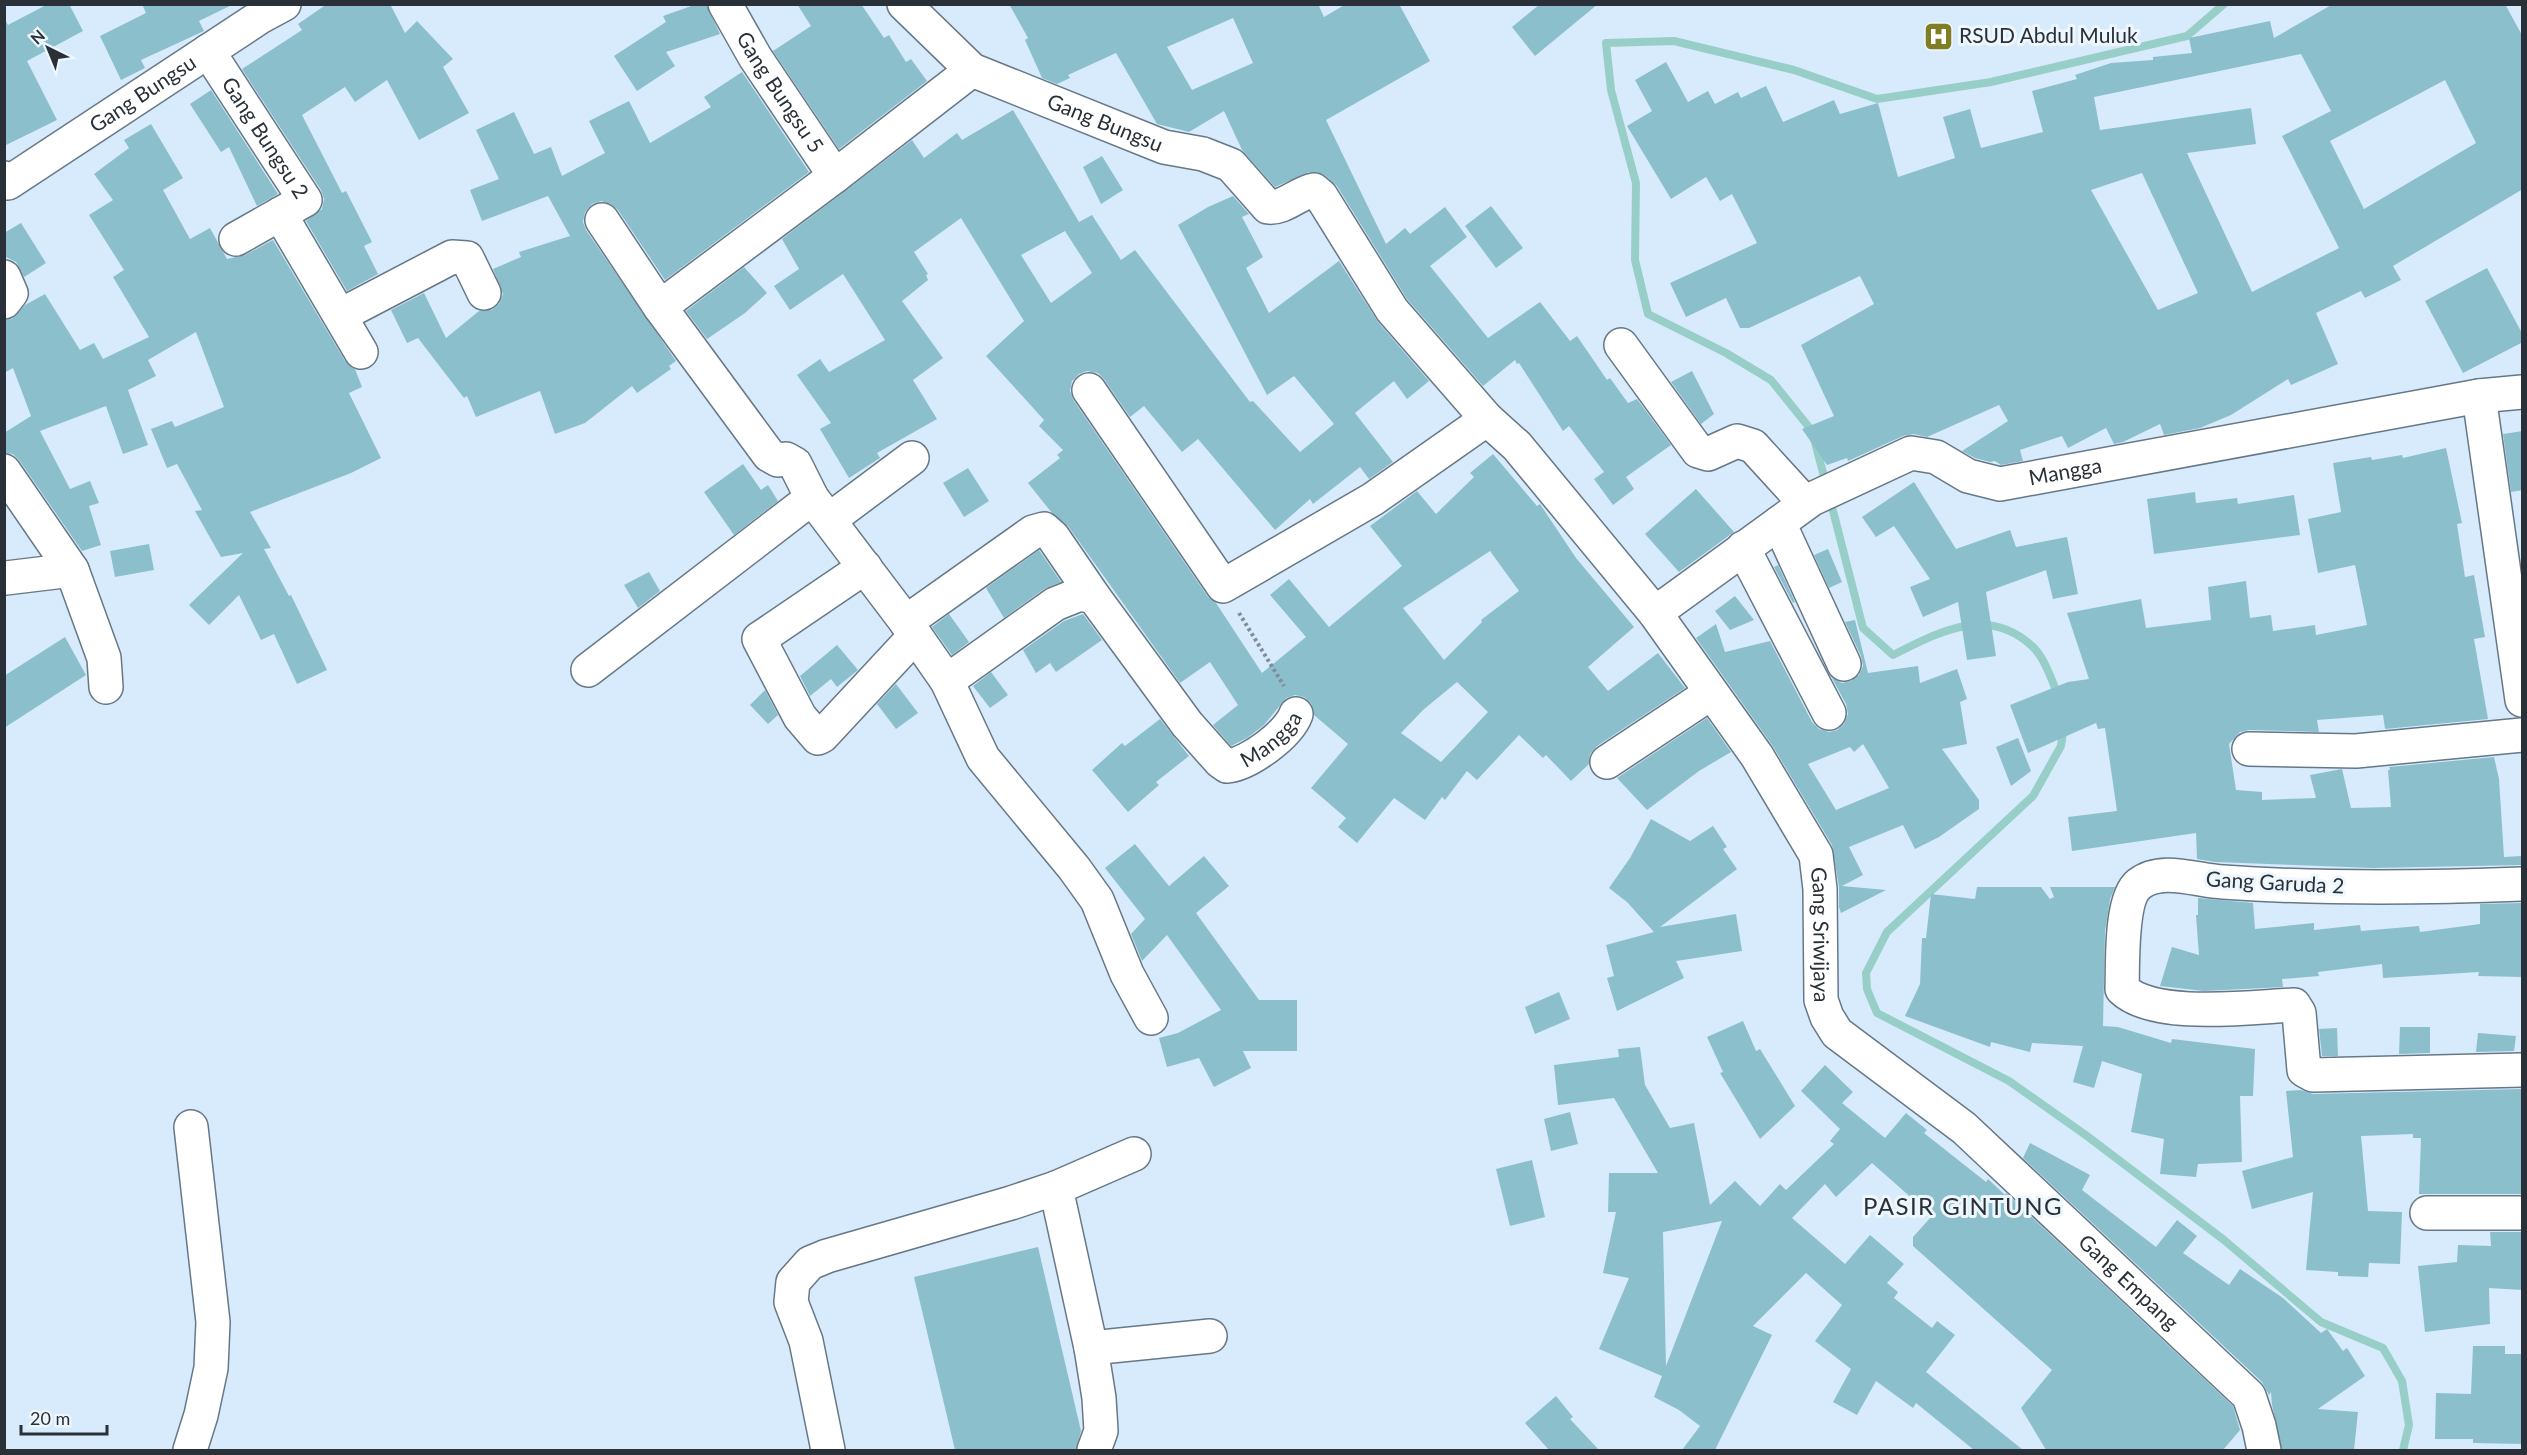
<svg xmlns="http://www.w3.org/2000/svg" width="2527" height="1455" font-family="Lato,sans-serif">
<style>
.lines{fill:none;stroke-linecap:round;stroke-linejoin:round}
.stream{stroke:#98cec8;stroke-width:8}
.building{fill:#8cbfcc;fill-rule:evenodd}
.minor-casing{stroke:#667887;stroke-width:36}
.path{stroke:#808d99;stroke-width:4;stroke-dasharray:3 3;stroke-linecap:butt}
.minor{stroke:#fff;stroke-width:33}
.labels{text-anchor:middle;stroke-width:6;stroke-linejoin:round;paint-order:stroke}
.poi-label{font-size:21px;fill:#293037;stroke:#eef7fd;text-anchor:start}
.street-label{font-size:21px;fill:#293037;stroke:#eef7fd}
.quarter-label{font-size:24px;letter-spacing:1.5px;fill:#293037;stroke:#eef7fd}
</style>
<rect width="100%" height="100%" fill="#d7ebfc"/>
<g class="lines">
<g class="stream">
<path d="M1826,484L1812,431L1771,380L1726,353L1648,314L1635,260L1636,183L1611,90L1606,43L1674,41L1794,70L1877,99L1991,82L2187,36L2224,4"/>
<path d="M1830,499L1863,628L1893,655C1939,632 1987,605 2032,646C2045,658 2051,679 2058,695"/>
<path d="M2064,727L2061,746L2033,796L1887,932L1866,973L1867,989L1877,1013L2009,1081L2087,1136L2224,1240L2321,1322L2383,1348L2402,1381L2409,1425L2403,1450"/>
</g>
</g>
<g class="building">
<path d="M48,4H69L83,31L27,61L57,120L4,146V18L8,25Z"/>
<path d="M142,4H234L199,21L204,31L141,60L145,68L121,80L100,36L146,13Z"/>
<path d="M327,4H390L405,33L417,21L453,59L443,67L469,113L419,140L387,80L355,102L345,87L302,115L342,193L346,191L372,242L364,246L378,274L347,291L306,221L322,209L324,199L321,190L242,69L302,30L298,24Z"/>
<path d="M697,4H706L720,34L666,52L675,66L637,91L614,56L666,22L663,16Z"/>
<path d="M797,4H861L884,38L889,35L906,62L911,59L927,81L839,149L773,51L811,26Z"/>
<path d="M1009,4H1318L1324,17L1346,4H1399L1430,61L1326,120L1386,244L1405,228L1410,234L1445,207L1467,237L1430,266L1488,338L1540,302L1570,341L1577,336L1607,380L1610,378L1628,403L1637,399L1671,445L1626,477L1634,489L1613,505L1594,479L1604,472L1569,426L1563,431L1519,363L1517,364L1515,360L1483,386L1407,299L1337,186L1326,176L1317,172H1309L1275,187L1242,150L1224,111L1189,132L1157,124L1116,53L1068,75L1070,78L1057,84L1042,78L1025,40L1028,38ZM1233,18L1253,63L1192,90L1167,47Z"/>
<path d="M1540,4H1598L1535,56L1512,27Z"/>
<path d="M2333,4H2505L2523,37V189L2393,266L2401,280L2365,298L2361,291L2316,313L2338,364L2291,385L2288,379L2231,415L2200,428L2164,435L2160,424L2123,442L2114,444L2106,428L2068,448L2062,436L2020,450L2023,461L2001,465L1995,461L1990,462L1975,458L1962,451L2008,421L1999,405L1927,437L1914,434L1903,436L1848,461L1847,458L1827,465L1802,429L1834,416L1801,345L1874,304L1860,276L1749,328H1740L1726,298L1686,317L1670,283L1757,243L1732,194L1720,201L1706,177L1671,199L1627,126L1652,111L1635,80L1666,62L1688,102L1708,91L1715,104L1738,92L1741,98L1766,86L1783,122L1834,100L1840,114L1878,103L1898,177L1955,158L1943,117L1970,109L1981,148L2043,132L2032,91L2077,79L2075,75L2111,63L2153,60V57L2192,53L2189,38L2270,21L2274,38ZM2301,54L2331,111L2282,136L2339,248L2252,292L2187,153L2256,144L2251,108L2100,130L2094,97ZM2445,80L2476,143L2364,209L2330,141ZM2142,173L2198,293L2158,310L2091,190Z"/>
<path d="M742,72L809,172L665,280L618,210L611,204L601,201L592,204L585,212L583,222L586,230L676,361L669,366L671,369L637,393L632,386L585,423L555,434L540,391L476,417L467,396L464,398L418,338L407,343L391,310L424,293L446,338L479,311L492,310L499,304L503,294L493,269L521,257L519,252L570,236L548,196L482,221L470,190L499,179L476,130L514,112L534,154L551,147L562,176L605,153L589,121L629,101L650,143L711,107L704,97Z"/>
<path d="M211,90L278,194L257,206L229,147L221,152L190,104Z"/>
<path d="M1013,110L1079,222L1092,215L1121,260L1135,250L1250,402L1253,401L1300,452L1334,424L1294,376L1267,395L1178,225L1208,207L1233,196L1249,214L1242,217L1263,257L1246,268L1269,313L1339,261L1378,322L1429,381L1407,399L1394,381L1355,413L1393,462L1369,479L1360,467L1313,504L1310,499L1275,530L1198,439L1182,452L1144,406L1130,417L1104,379L1098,373L1087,371L1079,374L1072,381L1070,391L1074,401L1208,597L1216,603L1262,673L1306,637L1270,595L1289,579L1329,627L1402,566L1370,526L1417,491L1436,514L1474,477L1470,473L1493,454L1537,506L1540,504L1576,558L1634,627L1588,667L1608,691L1658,653L1685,688L1597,746L1590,754L1589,764L1571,781L1546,755L1543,758L1519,735L1477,780L1467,771L1445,800L1442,797L1425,820L1394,798L1357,843L1338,827L1346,818L1311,788L1348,744L1314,715L1311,703L1304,697L1295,695L1286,698L1264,725L1247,738L1231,746L1213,725L1238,705L1210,662L1180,683L1068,526L1052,513L1028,483L1060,458L1057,455L1063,450L1039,426L1044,420L986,356L1024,321L961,218L914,252L928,274L926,275L928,280L902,301L943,358L913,380L937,419L877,453L880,458L849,478L820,429L831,423L797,375L820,359L829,372L885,340L843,274L790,310L774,286L799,269L782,239L912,140L924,158L957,133L962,140ZM1065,231L1092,273L1051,303L1021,255ZM1490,551L1519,591L1481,620L1482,622L1444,660L1403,608ZM1457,682L1488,712L1441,762L1401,733L1423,710Z"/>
<path d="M151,124L183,178L163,190L190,239L210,228L227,259L245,255L273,240L345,361L355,369L362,387L349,393L381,458L351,473L250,512L271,548L264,549L289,596L291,595L327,670L297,684L274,634L261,640L239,595L209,625L189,605L243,553L221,557L195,511L202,510L177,464L167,468L151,429L172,421L175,427L224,407L196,332L148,360L156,376L128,390L148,445L123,454L106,406L40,431L70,489L90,481L99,503L89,506L101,545L82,551L19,460L13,454L4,453V433L31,416L13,368L4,373V320L12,319L25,305L45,294L80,350L94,343L103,359L149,337L113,277L124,270L89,215L113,200L94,174L129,148L124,140Z"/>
<path d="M1102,156L1123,190L1101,204L1083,167Z"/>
<path d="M1491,206L1523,248L1496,268L1465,226Z"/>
<path d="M21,223L46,263L24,277L16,262L4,256V233Z"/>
<path d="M744,267L767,293L745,313L707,339L686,311Z"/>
<path d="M2487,268L2523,335V342L2463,373L2425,301Z"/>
<path d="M1692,371L1714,414L1701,424L1671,382Z"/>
<path d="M2523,431V490L2511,492L2503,434Z"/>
<path d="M2446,448L2462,523L2457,524L2465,577L2474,575L2485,637L2474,639L2488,719L2385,729L2383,715L2317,720L2319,732L2249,730L2240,732L2229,744L2236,790L2262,792V800L2316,798L2310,775L2342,769L2351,808L2391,807L2388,770H2390L2389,767L2494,757L2499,779L2504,857L2521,856L2522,865L2373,868L2215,862L2197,859L2196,833L2072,851L2068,817L2117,811L2105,728L2098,729L2096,723L2028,753L2010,705L2068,682L2089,679L2067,613L2141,599L2146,628L2211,620L2208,587L2246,581L2250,618L2271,615L2273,631L2315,625L2316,635L2367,625L2355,565L2318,573L2308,519L2341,512L2333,463L2371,457L2372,460L2402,455L2403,458Z"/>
<path d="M743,464L761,490L768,485L778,501L734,535L704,492Z"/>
<path d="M968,468L989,501L964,517L943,483Z"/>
<path d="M1914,482L1956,549L2010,530L2016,547L2067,537L2078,594L2053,599L2046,570L1986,592L1996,656L1967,660L1958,602L1923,617L1910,587L1930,579L1894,526L1876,537L1862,517Z"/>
<path d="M1696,489L1734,532L1679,572L1645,534Z"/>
<path d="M2195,492L2196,503L2237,498L2238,504L2294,495L2300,535L2154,554L2147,499Z"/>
<path d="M149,544L154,570L115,577L110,551Z"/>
<path d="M1828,549L1842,582L1829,588L1814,555Z"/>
<path d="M1039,550L1061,582L1044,589L1004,618L986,588Z"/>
<path d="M1778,565L1795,602L1793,603L1774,567Z"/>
<path d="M649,572L660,591L638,608L624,585Z"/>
<path d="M1735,596L1754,620L1730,630L1715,611Z"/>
<path d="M949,614L969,642L952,655L932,627Z"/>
<path d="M1083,614L1102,640L1056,672L1050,663L1036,673L1023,650L1064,621Z"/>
<path d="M1855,620L1868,673L1918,666L1920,683L1957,669L1967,699L1960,702L1967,744L1942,749L1979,800V809L1939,837L1915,849L1903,825L1849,847L1863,875L1842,886L1886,890L1841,913L1839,907V887L1832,845L1772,745L1696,638L1716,624L1725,652L1770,641L1812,722L1819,729L1829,732L1837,730L1844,724L1848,714L1846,704L1832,678L1842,683L1851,681L1859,675L1863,666L1861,656L1845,622ZM1863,744L1889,788L1836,810L1808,764L1850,747L1854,752Z"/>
<path d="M65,637L86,675L4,728V676Z"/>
<path d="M837,645L858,670L837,687L831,679L810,696L800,676Z"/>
<path d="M991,672L1008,695L990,708L973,686Z"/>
<path d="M896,684L918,713L896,729L877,704Z"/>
<path d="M765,690L778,715L768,724L750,705Z"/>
<path d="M1707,718L1731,752L1699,771L1647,810L1617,778Z"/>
<path d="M1160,719L1189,756L1156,782L1159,785L1128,812L1092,770L1122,743L1125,746Z"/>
<path d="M2018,738L2031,771L2011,786L1996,747Z"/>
<path d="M1651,819L1690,841L1713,826L1727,847L1723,849L1737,869L1660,927L1736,914L1742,951L1676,961L1684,978L1617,1011L1607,978L1614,976L1606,945L1654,932L1627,902L1609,888L1630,858Z"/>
<path d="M1135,844L1169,886L1204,856L1229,886L1196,913L1259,1000H1297V1051H1243L1251,1068L1214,1087L1199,1058L1167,1067L1159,1038L1178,1033L1221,1010L1167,935L1142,961L1131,934L1145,919L1105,868Z"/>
<path d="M1977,887H2041L2050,899L2054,897L2050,887H2115L2110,899L2105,932L2103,1026L2118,1027L2171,1043L2172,1039L2255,1049L2253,1096H2240L2242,1162L2198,1164L2196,1177L2160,1174L2164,1139L2131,1132L2142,1074L2102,1061L2094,1088L2073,1082L2083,1046L2032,1043L2030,1052L1991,1042L1990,1047L1905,1016L1920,984L1922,938H1926L1931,894L1975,899Z"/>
<path d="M2198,898L2253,903L2255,929L2314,923V930L2360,925L2361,931L2419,926L2420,932L2480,924V904L2523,903V977L2478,976L2479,972L2383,978L2382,964L2318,972L2319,976L2282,979L2283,987L2204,991L2160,986L2172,947L2199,955L2196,915H2198Z"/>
<path d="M1559,992L1570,1019L1535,1034L1525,1007Z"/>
<path d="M1743,1021L1756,1051L1760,1049L1795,1106L1760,1139L1720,1073L1723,1072L1707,1037Z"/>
<path d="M2400,1027H2430V1053L2399,1054Z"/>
<path d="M2337,1028L2338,1056H2322L2319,1029Z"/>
<path d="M2478,1033L2516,1036L2514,1051L2476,1052Z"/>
<path d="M1640,1047L1645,1085L1670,1128L1694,1123L1710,1205L1735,1181L1760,1206L1780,1184L1786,1190L1834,1144L1830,1141L1840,1129L1801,1091L1825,1065L1853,1092L1842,1103L1885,1138L1906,1113L1927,1130L1924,1133L1986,1182L1988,1179L2005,1195L2006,1193L2233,1406L2240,1430L2223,1450H2046L2021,1408L2052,1370L1913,1246V1237L1932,1216L1872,1163L1836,1197L1825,1184L1792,1218L1845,1264L1870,1235L1904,1264L1887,1283L1898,1292L1894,1298L1932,1328L1937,1321L1955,1335L1926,1372L2023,1450H1974L1916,1403L1913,1408L1876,1381L1857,1415L1833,1402L1851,1369L1815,1341L1842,1305L1806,1273L1753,1326L1772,1335L1715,1450H1682L1700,1426L1679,1410L1654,1397L1662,1376L1599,1349L1629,1278L1603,1273L1616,1212H1608L1609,1173H1658L1614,1098L1558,1105L1554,1065L1619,1057L1618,1049ZM1722,1221L1666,1366L1663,1232Z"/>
<path d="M2521,1089L2523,1194H2419L2421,1138H2413V1134L2361,1136L2368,1211L2402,1212L2400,1264L2369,1263L2368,1277L2338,1276V1272L2306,1270L2313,1192L2252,1209L2242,1171L2293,1157L2286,1091L2301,1090L2313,1094Z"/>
<path d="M1570,1112L1578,1144L1551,1151L1544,1119Z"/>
<path d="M2030,1143L2090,1175L2082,1190L2156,1247L2177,1220L2197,1236L2183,1253L2229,1285L2240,1269L2283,1298L2321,1333L2327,1329L2343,1351L2347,1348L2365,1376L2318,1409L2358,1412L2354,1450H2282L2272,1405L2271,1392L2269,1395L2262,1382L2023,1158Z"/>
<path d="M1532,1160L1545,1217L1510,1226L1496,1169Z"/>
<path d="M2490,1232H2523V1290L2489,1288L2490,1324L2425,1332L2418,1266L2457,1262L2458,1245L2491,1246Z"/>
<path d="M1038,1247L1081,1431L1076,1450H955L914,1277Z"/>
<path d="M2473,1346H2505V1354H2523V1444L2473,1443V1439H2435L2436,1393L2471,1394Z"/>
<path d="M1556,1396L1573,1417L1570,1419L1599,1450H1549L1525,1423Z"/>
</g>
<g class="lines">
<defs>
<g id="minor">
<path id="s1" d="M725,4L755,57L835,176"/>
<path id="s2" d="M904,4L972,70L1164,147L1203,154L1231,165L1268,207C1284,209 1298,193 1314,190L1321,196L1392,310L1487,419"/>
<path id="s3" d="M208,51L305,200L236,239"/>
<path id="s4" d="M4,178L8,183L260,17L284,4"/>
<path d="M280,214L361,352"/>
<path d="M602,220L660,307L769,455L778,460L786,459L795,464L812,498L906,622L947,681L983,758L1074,868L1097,900L1127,974L1151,1018"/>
<path d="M4,277L11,293L4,302"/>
<path d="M660,307L835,176L972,70"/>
<path d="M341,315L452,257L467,258L484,293"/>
<path d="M1621,345L1698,451L1708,454L1737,441L1753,446L1805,503"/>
<path id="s5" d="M1089,390L1223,586L1373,499L1487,419L1517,446L1655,613L1757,756L1816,855L1820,889L1821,1000L1827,1017L1837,1033L1964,1128L2249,1396L2259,1426L2264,1450"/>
<path d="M2479,396L2522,700"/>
<path d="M4,471L72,570L104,658L106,687"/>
<path d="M829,520L912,458"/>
<path d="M1779,523L1844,664"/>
<path d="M1743,548L1829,713"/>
<path d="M865,567L759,639L800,717L818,738L822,736L915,636"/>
<path d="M6,578L72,570"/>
<path id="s6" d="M1655,613L1812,499L1911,453L1936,457L1968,476L2000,484L2479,396L2522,392"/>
<path d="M906,622L1033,532L1044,529L1053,537L1094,597"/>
<path d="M588,670L812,498"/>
<path id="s7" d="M947,681L1055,604L1080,594L1094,597L1187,724L1220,761L1227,766C1249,764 1289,734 1296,714"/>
<path d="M2249,749L2356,751L2522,735"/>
<path d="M1607,762L1711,693"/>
<path d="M2522,884C2422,888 2323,889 2223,882C2197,881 2162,866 2139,884C2120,899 2123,964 2122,989C2154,1020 2251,1007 2294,1005L2299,1013L2304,1070L2313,1075L2522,1070"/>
<path d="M1056,1188L1134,1154"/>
<path d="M2427,1213H2522"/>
<path d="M1091,1348L1210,1336"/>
<path d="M190,1450L201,1415L211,1368L213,1322L191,1127"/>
<path d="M828,1450L806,1341L791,1302L793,1282L810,1263L827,1256L1011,1203L1056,1188L1091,1348L1099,1398L1101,1431L1094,1450"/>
</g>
</defs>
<use href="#minor" class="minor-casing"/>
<path class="path" d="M1239,613L1284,686"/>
<use href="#minor" class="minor"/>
</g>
<defs>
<symbol id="hospital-square" viewBox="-11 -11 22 22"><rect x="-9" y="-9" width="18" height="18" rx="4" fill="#807d25" stroke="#eef7fd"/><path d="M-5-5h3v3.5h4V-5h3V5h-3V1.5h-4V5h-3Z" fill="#fff"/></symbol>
</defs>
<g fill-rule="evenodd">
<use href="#hospital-square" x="1922" y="20" width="33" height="33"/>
</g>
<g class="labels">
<g class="poi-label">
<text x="1959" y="43">RSUD Abdul Muluk</text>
</g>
<g class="street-label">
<text dy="7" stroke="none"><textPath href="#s1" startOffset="104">Gang Bungsu 5</textPath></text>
<text dy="7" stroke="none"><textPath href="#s4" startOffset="168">Gang Bungsu</textPath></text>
<text dy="7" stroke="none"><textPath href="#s2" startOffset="238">Gang Bungsu</textPath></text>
<text dy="7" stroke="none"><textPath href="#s3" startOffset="104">Gang Bungsu 2</textPath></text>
<text dy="7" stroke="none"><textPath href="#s6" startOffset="465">Mangga</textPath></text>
<text dy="7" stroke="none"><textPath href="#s7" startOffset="442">Mangga</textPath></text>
<text transform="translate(2275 883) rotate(3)" y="7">Gang Garuda 2</text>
<text dy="7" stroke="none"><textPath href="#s5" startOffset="1178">Gang Sriwijaya</textPath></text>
<text dy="7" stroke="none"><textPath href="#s5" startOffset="1664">Gang Empang</textPath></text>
</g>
<g class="quarter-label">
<text x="1963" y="1215">PASIR GINTUNG</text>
</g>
</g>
<rect width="2527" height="1455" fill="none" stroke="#293037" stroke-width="12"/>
<g transform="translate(48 48) rotate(317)" stroke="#eef7fd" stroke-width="4.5" paint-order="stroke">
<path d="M0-4.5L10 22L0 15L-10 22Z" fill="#293037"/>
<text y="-9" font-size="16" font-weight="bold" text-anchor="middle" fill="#293037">N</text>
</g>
<path d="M21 1425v9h86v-9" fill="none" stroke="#293037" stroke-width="3"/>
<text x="30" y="1425" font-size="18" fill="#293037" stroke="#eef7fd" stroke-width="4.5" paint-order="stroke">20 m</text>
</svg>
